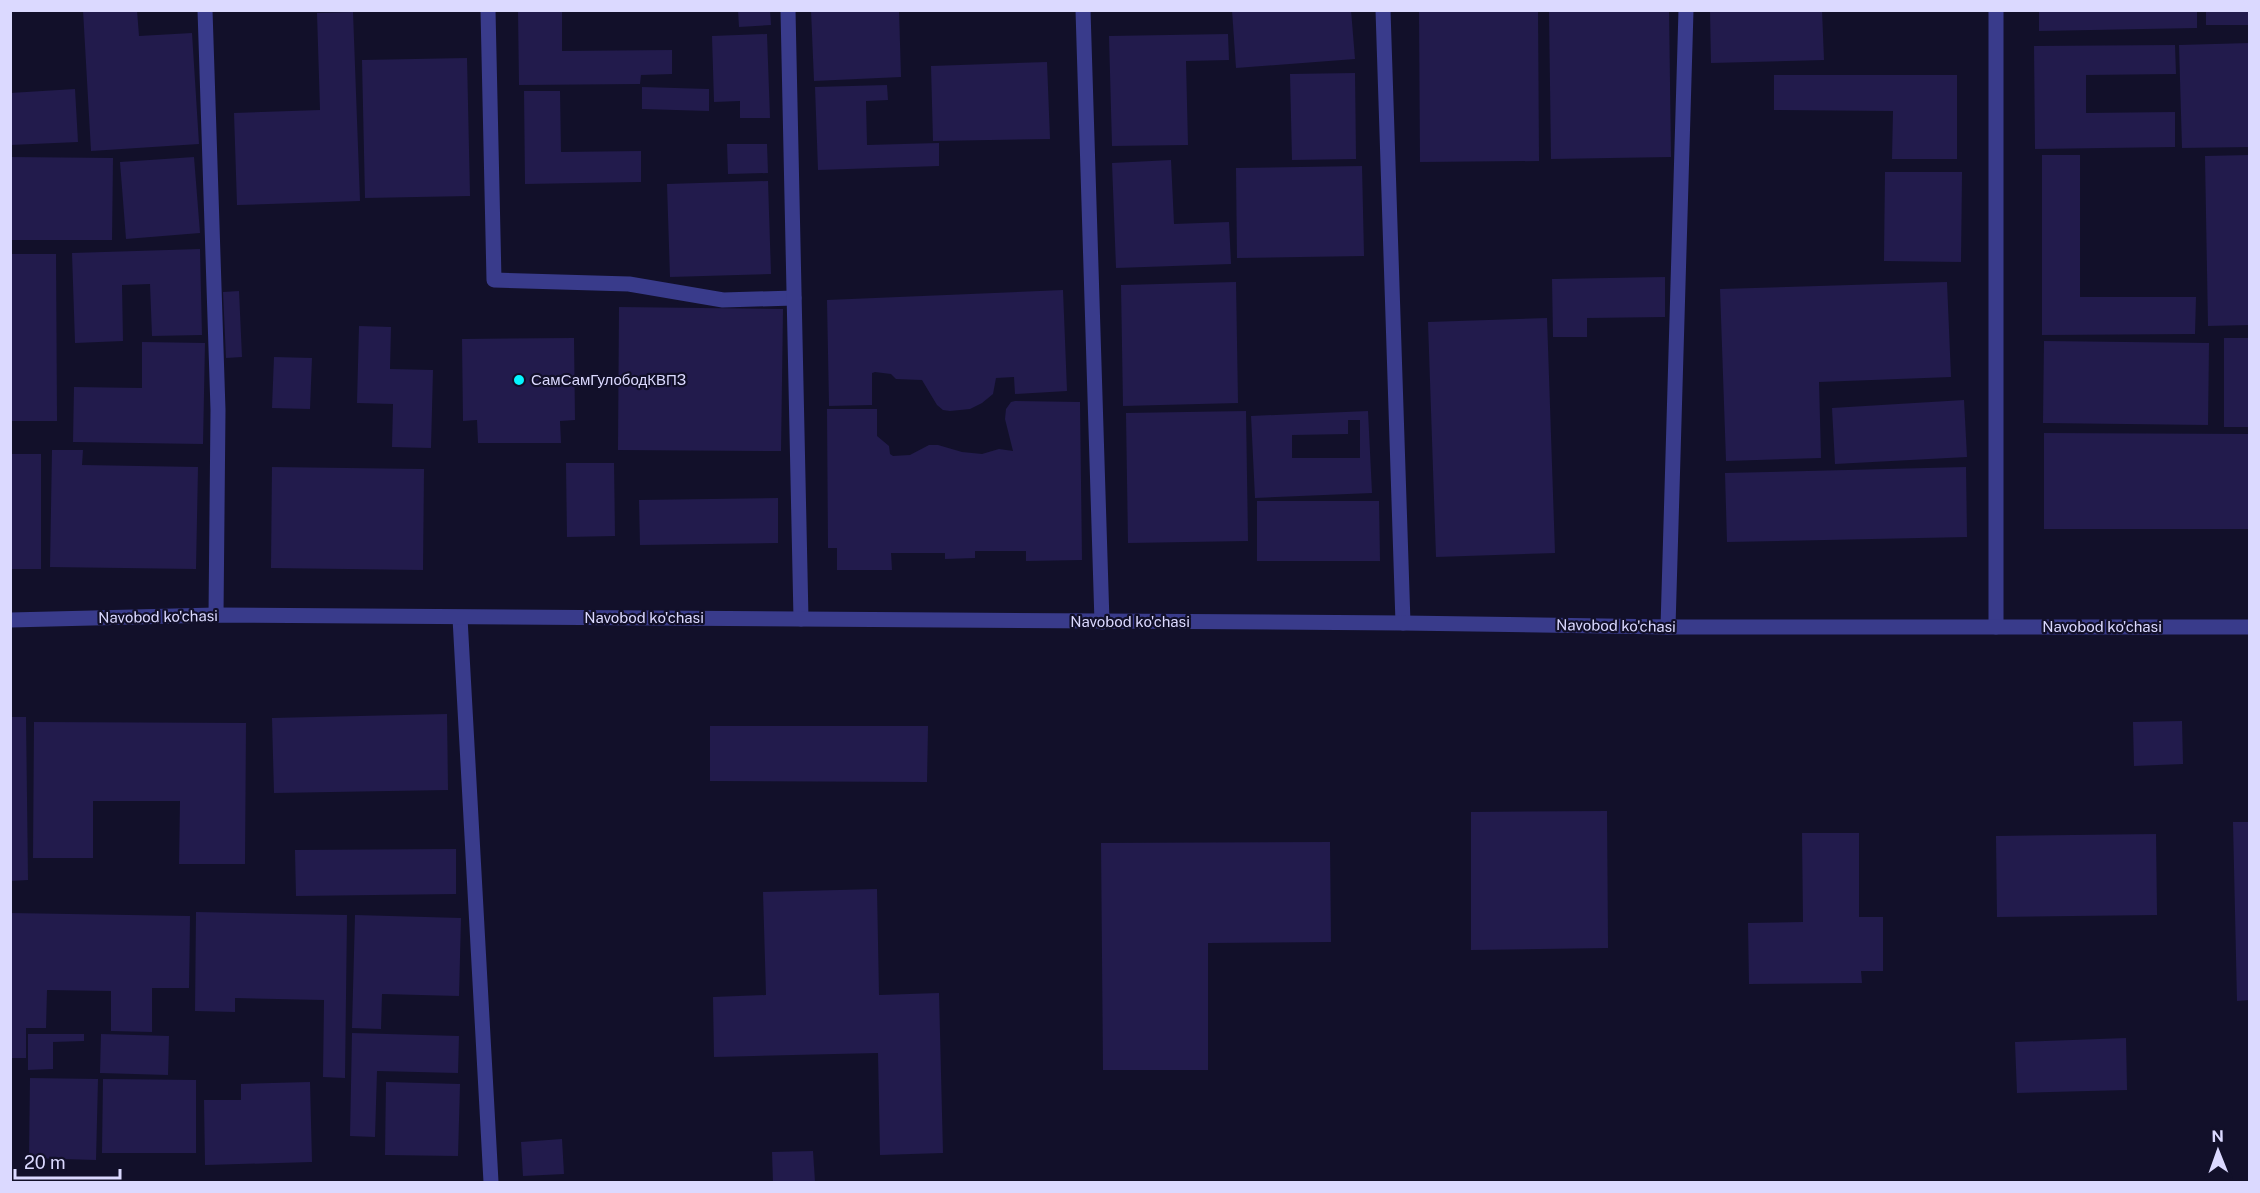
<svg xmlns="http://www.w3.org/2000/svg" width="2260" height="1193" font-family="'Public Sans',sans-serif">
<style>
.building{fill:#221b4c;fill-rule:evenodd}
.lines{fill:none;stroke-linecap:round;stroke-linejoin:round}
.minor{stroke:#393b8b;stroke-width:15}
.poi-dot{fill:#05f6ff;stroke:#12102a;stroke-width:2}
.labels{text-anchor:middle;stroke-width:4.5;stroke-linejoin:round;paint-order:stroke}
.poi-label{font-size:15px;fill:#dbd9ff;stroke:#12102a;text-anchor:start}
.street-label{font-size:15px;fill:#dbd9ff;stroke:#12102a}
</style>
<rect width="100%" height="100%" fill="#12102a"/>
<g class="building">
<path d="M83,10H137L139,36L192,33L199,144L91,151Z"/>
<path d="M518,10H562V51L672,50V74L641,75L640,84L519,85Z"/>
<path d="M738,10H770L771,25L739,27Z"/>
<path d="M811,10H899L901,77L814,81Z"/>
<path d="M1232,10H1351L1355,59L1236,68Z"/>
<path d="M1419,10H1538L1539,161L1420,162Z"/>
<path d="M1549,10H1669L1671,157L1551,159Z"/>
<path d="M1710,10H1822L1824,60L1711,63Z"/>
<path d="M2039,10H2197V28L2039,31Z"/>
<rect x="2206" y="10" width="44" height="15"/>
<path d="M353,12L360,201L237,205L234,113L320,110L317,13Z"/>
<path d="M767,34L770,118H740V101L714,102L712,36Z"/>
<path d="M1228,34L1229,60L1186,61L1188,145L1112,146L1109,36Z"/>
<path d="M2250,43V147L2182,148L2179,45Z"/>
<path d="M2175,45L2176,74L2086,75V113L2175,112V147L2035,149L2034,46Z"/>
<path d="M467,58L470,196L365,198L362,60Z"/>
<path d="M1047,62L1050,139L933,141L931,66Z"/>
<path d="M1355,73L1356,159L1292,160L1290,74Z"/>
<path d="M1774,75H1957V159H1892L1893,111L1774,110Z"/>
<path d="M887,85L888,100L866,101L867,145L939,143V166L818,170L815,87Z"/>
<path d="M642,87L709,89V111L642,109Z"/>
<path d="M75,89L78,142L10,145V93Z"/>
<path d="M524,91H560L561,152L641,151V182L525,184Z"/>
<path d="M727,144H767L768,173L728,174Z"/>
<path d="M2042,155H2080V297H2196L2195,334L2042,335Z"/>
<path d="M2250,155V325L2208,326L2205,156Z"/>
<path d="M10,157L113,158L112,240H10Z"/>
<path d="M194,157L200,233L126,239L120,162Z"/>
<path d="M1171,160L1174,224L1229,222L1231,264L1116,268L1112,163Z"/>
<path d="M1362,166L1364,256L1237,258L1236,168Z"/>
<path d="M1885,172H1962L1961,262L1884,261Z"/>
<path d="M768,181L771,274L670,277L667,184Z"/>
<path d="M200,249L202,335L152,336L150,284L122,285L123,341L75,343L72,253Z"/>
<path d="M10,254H56L57,421H10Z"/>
<path d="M1665,277V317L1587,318V337H1553L1552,279Z"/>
<path d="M1236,282L1238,403L1123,406L1121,285Z"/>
<path d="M1947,282L1951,377L1819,382L1821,458L1726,461L1720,289Z"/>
<path d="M1063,290L1067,391L1015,394L1014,377L996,378L993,394L982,403L970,409L950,411L943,410L937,405L922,380L896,379L891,374L875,372L872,373V405L829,406L827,300Z"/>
<path d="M239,291L242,357L226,358L223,292Z"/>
<path d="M619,307L783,309L781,451L618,450Z"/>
<path d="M1547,318L1555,553L1436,557L1428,322Z"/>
<path d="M359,326L391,327L390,369L433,370L431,448L392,447L393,404L357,403Z"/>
<path d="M574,338L575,420L560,421L561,443H478L477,420L463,421L462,339Z"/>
<rect x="2224" y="338" width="26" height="89"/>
<path d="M2044,341L2209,343L2208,425L2043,423Z"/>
<path d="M142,342L205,343L203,444L73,442L74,387L142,388Z"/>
<path d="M274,357L312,358L310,409L272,408Z"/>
<path d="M1964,400L1967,457L1835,464L1832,408Z"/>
<path d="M1015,401L1080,402L1082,560L1026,561V551H975V558L945,559V553H891L892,570H837V548H828L827,409H877V436L889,446L890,454L893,456L910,455L929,445H938L962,452L982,454L999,449L1013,451L1005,419L1006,409L1011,402Z"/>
<path d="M1246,411L1248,541L1128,543L1126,413Z"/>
<path d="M1368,411L1372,493L1255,498L1251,416ZM1348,420H1360V458H1292V435L1348,434Z"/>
<path d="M2044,433L2250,434V529H2044Z"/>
<path d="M52,450H83L82,465L198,467L196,569L50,567Z"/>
<rect x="10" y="454" width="31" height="115"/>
<path d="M566,463H614L615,536L567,537Z"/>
<path d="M272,467L424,469L423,570L271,568Z"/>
<path d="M1966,467L1967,537L1727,542L1725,473Z"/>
<path d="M778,498V543L640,545L639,500Z"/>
<path d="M1257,501H1379L1380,561H1257Z"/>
<path d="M447,714L448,790L274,793L272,718Z"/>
<path d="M10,717H26L28,880L10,881Z"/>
<path d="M2182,721L2183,764L2134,766L2133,722Z"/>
<path d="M34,722L246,723L245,864H179L180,801H93V858H33Z"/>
<path d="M710,726H928L927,782L710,781Z"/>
<path d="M1607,811L1608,948L1471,950V812Z"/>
<path d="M2233,822H2250V1000L2237,1001Z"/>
<path d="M1802,833H1859V917H1883V971H1861L1862,983L1749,984L1748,923L1803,922Z"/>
<path d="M2156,834L2157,915L1997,917L1996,836Z"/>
<path d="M1330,842L1331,942L1208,943V1070H1103L1101,843Z"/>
<path d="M456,849V894L296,896L295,850Z"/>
<path d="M877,889L879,995L939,993L943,1153L880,1155L878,1053L714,1057L713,997L766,995L763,892Z"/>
<path d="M196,912L347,915L345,1078L323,1077L324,1000L235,998V1012L195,1011Z"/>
<path d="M10,913L190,916L189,988H152V1032L111,1031V991L47,990L46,1028H26V1058H10Z"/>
<path d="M355,915L461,918L459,996L382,994L381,1029L352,1028Z"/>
<path d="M352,1033L459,1036L458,1073L377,1071L375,1137L350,1136Z"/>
<path d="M28,1034H84V1041L53,1042V1069L28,1070Z"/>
<path d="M101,1034L169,1036L168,1075L100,1073Z"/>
<path d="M2126,1038L2127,1090L2017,1093L2015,1042Z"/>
<path d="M30,1078L98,1079L96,1160L29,1158Z"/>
<path d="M103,1079L196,1080V1153H102Z"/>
<path d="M310,1082L312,1162L205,1165L204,1100H241V1084Z"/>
<path d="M386,1082L460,1084L458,1156L385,1155Z"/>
<path d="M562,1139L564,1174L523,1176L521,1142Z"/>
<path d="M813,1151L815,1182H773L772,1152Z"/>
</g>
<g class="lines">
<g class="minor">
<path d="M205,10L218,410L216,615"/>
<path d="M488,10L494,280L629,284L723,300L794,298"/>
<path d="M788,10L801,619"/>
<path d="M1083,10L1102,622"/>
<path d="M1383,10L1403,623"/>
<path d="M1996,10V627"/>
<path d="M460,618L491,1182"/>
<path d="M10,620L216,615L1403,623L1668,627H2250"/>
<path d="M1668,627L1686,10"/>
</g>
</g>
<circle class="poi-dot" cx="519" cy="380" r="6"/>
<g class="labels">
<g class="poi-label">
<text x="531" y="385">СамСамГулободКВП3</text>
</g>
<g class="street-label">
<text transform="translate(158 617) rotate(-1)" y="5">Navobod ko'chasi</text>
<text x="644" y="623">Navobod ko'chasi</text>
<text x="1130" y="627">Navobod ko'chasi</text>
<text transform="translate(1616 626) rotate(1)" y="5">Navobod ko'chasi</text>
<text x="2102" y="632">Navobod ko'chasi</text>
</g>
</g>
<rect width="2260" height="1193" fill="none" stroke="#dbd9ff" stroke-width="24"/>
<g transform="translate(2218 1151) rotate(359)" stroke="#12102a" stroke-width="4.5" paint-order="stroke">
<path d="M0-4.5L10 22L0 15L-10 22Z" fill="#dbd9ff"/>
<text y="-9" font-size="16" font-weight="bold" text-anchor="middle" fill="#dbd9ff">N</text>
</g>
<path d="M15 1169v9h105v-9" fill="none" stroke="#dbd9ff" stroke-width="3"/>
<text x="24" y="1169" font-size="18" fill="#dbd9ff" stroke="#12102a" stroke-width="4.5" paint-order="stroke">20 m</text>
</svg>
